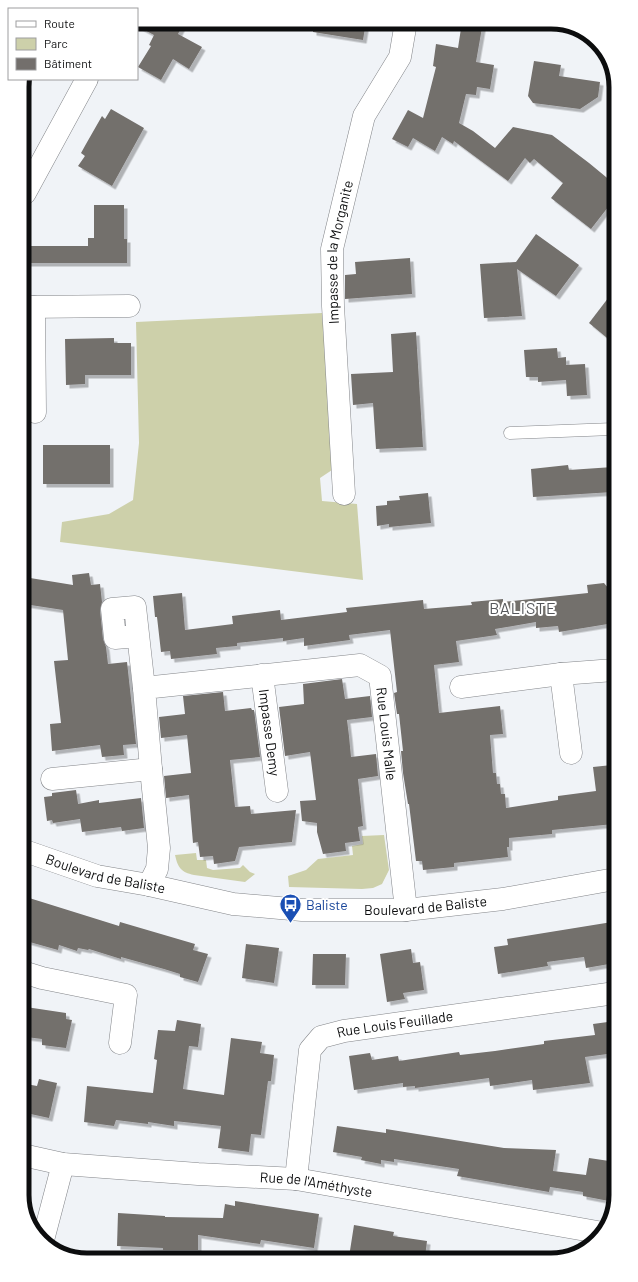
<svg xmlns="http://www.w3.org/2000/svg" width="638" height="1282" font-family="Barlow,sans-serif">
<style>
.green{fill:#cdd0aa}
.building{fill:#736f6c;filter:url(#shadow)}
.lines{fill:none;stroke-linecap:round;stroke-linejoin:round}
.lane-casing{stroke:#838589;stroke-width:13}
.street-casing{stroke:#838589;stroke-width:23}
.secondary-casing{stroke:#838589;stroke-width:23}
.lane{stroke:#fff;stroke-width:12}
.street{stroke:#fff;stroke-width:22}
.secondary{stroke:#fff;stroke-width:22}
.labels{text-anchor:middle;stroke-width:4;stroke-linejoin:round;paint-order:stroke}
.street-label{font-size:14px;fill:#0c0d0e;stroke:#fff}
.transit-label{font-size:14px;fill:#164399;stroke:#fff;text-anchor:start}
.quarter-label{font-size:16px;letter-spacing:1px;fill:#56585c;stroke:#fff}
.rim{fill:none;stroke:#0c0d0e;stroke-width:5}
</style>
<defs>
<filter id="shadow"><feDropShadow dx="3.5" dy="3.5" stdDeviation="0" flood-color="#0004"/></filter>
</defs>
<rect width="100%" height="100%" fill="#f0f3f7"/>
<g class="green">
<path d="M322,313L335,468L320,478L322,501L357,504L363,580L60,542L62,522L109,514L133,500L139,443L136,322Z"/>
<path d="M384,835L389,870L382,884L373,888L362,889L289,887L288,876L306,870L318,859L353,855L352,846L363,844L362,836Z"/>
<path d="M196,853L197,860H206L207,868L213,870L240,868L243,865L250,872L255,874L245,882L194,875C181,872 178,868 175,855Z"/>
</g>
<g class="building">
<path d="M137,22H184L178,34L202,47L189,69L173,59L161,80L138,67L151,46L149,45L154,35L137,26Z"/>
<path d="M313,22H366L363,40L313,32Z"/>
<path d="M462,22H483L476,62L494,65L490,89L477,87L476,95L466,94L459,123L473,131L495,148L513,127L552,135L589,163L612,182V202L591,229L551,198L563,183L534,159L530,163L525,158L508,181L454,141L453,144L442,137L435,151L413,138L408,147L392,139L408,110L423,118L436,67L433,66L436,44L458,48Z"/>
<path d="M534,61L561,65L559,76L600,82L598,97L580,109L533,103L528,96Z"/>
<path d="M111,109L144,128L112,186L78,166L85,156L81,153L86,144L102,116L105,119Z"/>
<path d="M94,205H124V239H127V263H24L25,246H88V238H94Z"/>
<path d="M536,234L579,265L556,296L517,269L522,316L484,318L480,264L516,262Z"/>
<path d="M410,258L412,294L345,299V275L356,274L355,262Z"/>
<path d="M612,293V342L589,323Z"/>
<path d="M416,332L423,447L376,449L373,403L353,405L351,374L393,372L391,334Z"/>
<path d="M114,338V343H131V375H85V384L66,385L65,339Z"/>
<path d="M557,348L558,358L566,357V365L585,364L587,395L567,396L566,380L538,382V377H526L524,350Z"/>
<rect x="43" y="445" width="67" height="39"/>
<path d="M568,465L569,470L613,467V492L533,497L531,469Z"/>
<path d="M428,493L431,523L389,527V524L377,526L376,506L387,505V501L400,500L399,496Z"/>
<path d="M89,573L91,585L100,584L102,602L100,610L103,639L106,647L108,664L127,662L136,744L123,745L124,755L102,757L100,745L52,751L50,724L61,723L54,661L68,660L63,610L24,604V577L73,585L72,575Z"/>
<path d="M604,583L613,594L614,623L559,632L558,626L536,628V622L495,629L497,635L456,641L459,662L434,665L439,713L500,706L503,734L490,735L493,773H496L497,784H500L501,794H505L506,808L558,800V796L596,791L593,767L612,765L613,775L614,774V824L552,830V834L509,838V847H507L508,857L454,863V867L423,870L422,861H416L409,804H408L403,773L401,751H403L399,714H397L394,693L397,692L390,630L349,635L350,640L304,646V638L283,641V638L237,643V646L216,648L217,654L171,659L170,651L161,652L157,617H155L153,596L182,593L185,630L233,624L232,616L280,610L281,620L347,612L346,608L423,600L424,609L472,605L471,602L503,599V602L588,593L587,585Z"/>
<path d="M342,679L345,699L370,696L372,717L347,720L349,736L351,757L376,754L378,776L358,779L363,826L358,827L360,841L345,843L346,851L323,854L317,832V823L302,821L300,801L316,800L310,752L285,756L279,707L304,704L303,684Z"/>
<path d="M223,692L225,711L251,708L252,710H254L260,757L230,760L235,807L250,806L251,814L296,810L292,842L239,847L235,861L214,864L213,856L200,857L198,842L193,843L189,795L166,798L164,776L191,773L187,735L161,738L159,717L185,714L183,696Z"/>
<path d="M76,790L79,810L78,804L99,800V803L141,798L144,828L122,831L121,827L82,832L80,819L53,823L52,820L47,821L44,797L52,796V793Z"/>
<path d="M26,897L119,926L120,922L195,944L193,950L208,954L198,982L180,977V974L164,969L121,957V959L89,949L88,950L78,948L77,951L59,945L58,950L26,941Z"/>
<path d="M612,922L615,946V963L586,968L584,957L547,962L548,966L498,974L494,947L508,945L507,939Z"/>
<path d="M246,944L279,948L274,983L242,978Z"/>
<path d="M411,949L413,963L420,962L424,990L403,993L405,999L387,1002L380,954Z"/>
<path d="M313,954H346L345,985H312Z"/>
<path d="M26,1007L66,1013V1019L72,1020L66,1048L42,1045V1039L26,1037Z"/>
<path d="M177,1020L201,1024L198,1047L189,1046L183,1089L224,1095L231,1038L262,1042L260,1053L274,1055L271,1081H268L261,1135L251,1134L249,1152L218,1148L221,1126L174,1121V1126L148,1122V1124L116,1120L114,1126L84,1122L87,1086L153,1093L157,1060L154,1059L158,1030L175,1031Z"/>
<path d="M615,1021V1053L585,1057L590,1083L533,1090L532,1080L490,1086L489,1078L415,1088V1086L403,1087V1083L354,1090L349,1056L370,1053L372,1060L398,1056L399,1061L459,1052L460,1055L495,1051L544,1044V1041L595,1035L593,1024Z"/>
<path d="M39,1079L57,1083L49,1118L26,1113V1084L37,1086Z"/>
<path d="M337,1126L386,1133V1129L504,1148L556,1150L553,1171L586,1175L589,1158L616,1162V1195L614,1202L583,1196V1192L550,1187L549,1192L457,1176L459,1169L394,1159V1162L381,1160V1164L361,1160L362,1157L333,1152Z"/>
<path d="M235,1201L319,1214L314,1248L261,1240L260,1244L198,1235V1250H163V1248L117,1246L118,1213L165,1216V1217L223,1218L225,1204L235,1206Z"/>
<path d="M354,1225L394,1232L393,1236L427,1241L425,1257H349Z"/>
</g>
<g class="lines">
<defs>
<path id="lane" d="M510,433L613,429"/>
<g id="street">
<path d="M23,193H25L87,79"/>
<path d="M23,307L129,306"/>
<path d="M34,307L35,412"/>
<path id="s1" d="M344,494L333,306L332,249L364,116L400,57L406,22"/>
<path d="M138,636L115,638L112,609L135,607L144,688"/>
<path d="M561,674L571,753"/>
<path id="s2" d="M262,675L277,791"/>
<path d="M461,687L561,674L614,670"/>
<path d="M52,779L151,769"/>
<path id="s3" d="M149,885L157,869L159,848L151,769L144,688L360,665L380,676L406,910"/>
<path d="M26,973L42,978L126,995L120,1043"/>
<path id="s4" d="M27,1156L63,1164L198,1174L296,1179L603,1233"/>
<path id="s5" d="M296,1179L310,1050L321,1037L344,1031L615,993"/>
<path d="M43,1240L63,1164"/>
</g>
<g id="secondary">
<path id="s6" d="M25,851L97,876L149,885L233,904L302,910H406L503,899L615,879"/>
</g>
</defs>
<use href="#lane" class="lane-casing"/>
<use href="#street" class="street-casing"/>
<use href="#secondary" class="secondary-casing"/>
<use href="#lane" class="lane"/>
<use href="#street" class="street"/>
<use href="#secondary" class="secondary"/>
</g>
<defs>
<symbol id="bus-pin" viewBox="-11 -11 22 30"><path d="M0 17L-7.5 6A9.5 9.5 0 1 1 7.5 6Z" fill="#1a4fb4" stroke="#fff"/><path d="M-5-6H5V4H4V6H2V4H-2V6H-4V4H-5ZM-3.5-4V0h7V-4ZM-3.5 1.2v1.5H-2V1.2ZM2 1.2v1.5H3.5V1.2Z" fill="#fff"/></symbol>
</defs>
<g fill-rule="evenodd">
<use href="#bus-pin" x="278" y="892" width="25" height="34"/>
</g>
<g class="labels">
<g class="street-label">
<text dy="5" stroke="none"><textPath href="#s1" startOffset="243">Impasse de la Morganite</textPath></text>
<text dy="5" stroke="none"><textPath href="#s2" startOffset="58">Impasse Demy</textPath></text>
<text dy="5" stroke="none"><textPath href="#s3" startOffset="498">Rue Louis Malle</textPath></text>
<text dy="5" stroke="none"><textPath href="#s6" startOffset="84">Boulevard de Baliste</textPath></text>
<text dy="5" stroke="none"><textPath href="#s6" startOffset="408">Boulevard de Baliste</textPath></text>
<text dy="5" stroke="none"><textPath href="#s5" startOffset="222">Rue Louis Feuillade</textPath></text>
<text dy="5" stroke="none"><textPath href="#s4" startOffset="291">Rue de l'Améthyste</textPath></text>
</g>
<g class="transit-label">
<text x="306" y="910">Baliste</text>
</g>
<g class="quarter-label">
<text x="523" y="614">BALISTE</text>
</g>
</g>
<path d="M0 0H638V1282H0ZM87 29H551A58 58 0 0 1 609 87V1195A58 58 0 0 1 551 1253H87A58 58 0 0 1 29 1195V87A58 58 0 0 1 87 29Z" fill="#fff" fill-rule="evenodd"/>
<path class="rim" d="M87 29H551A58 58 0 0 1 609 87V1195A58 58 0 0 1 551 1253H87A58 58 0 0 1 29 1195V87A58 58 0 0 1 87 29Z"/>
<rect x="8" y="8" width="130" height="72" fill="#ffffff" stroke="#9e9e9f"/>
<rect x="16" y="21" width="20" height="6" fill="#ffffff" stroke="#9e9e9f"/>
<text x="44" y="28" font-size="12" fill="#0c0d0e">Route</text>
<rect x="16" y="38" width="20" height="12" fill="#cdd0aa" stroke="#9e9e9f"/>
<text x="44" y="48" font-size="12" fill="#0c0d0e">Parc</text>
<rect x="16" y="58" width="20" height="12" fill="#736f6c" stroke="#9e9e9f"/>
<text x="44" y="68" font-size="12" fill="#0c0d0e">Bâtiment</text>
</svg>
